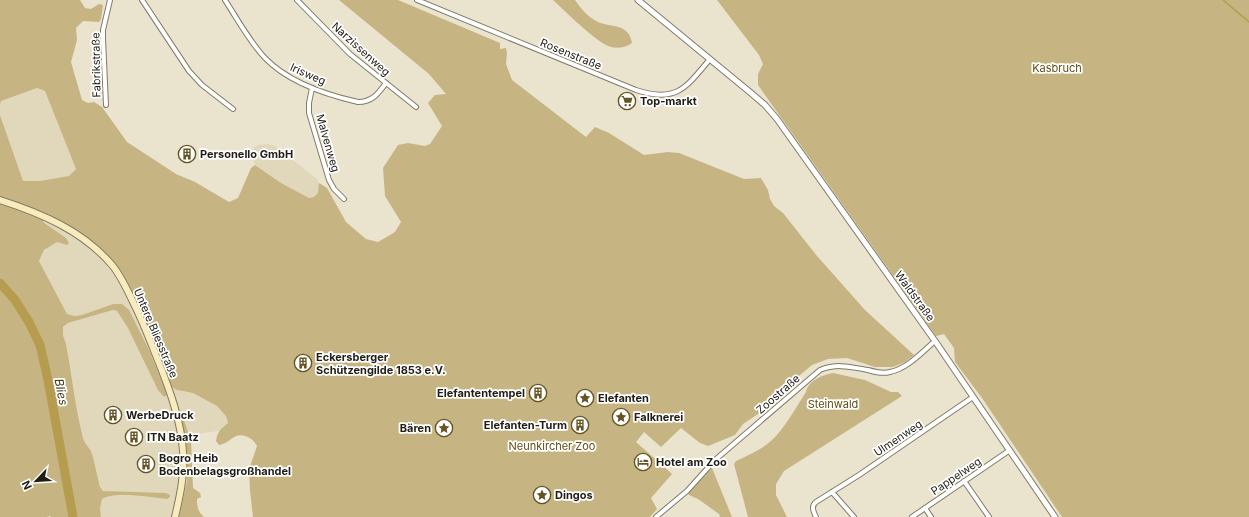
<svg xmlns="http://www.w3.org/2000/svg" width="1249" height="517" font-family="Inter,sans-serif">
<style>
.built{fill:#e1d8bc}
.green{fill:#c6b583}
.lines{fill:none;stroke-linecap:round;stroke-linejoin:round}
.stream{stroke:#b59c4e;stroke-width:1.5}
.river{stroke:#b59c4e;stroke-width:9}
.minor-casing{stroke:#827b68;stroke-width:6}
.tertiary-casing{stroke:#827b68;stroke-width:7}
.secondary-casing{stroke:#827b68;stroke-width:8}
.minor{stroke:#fff;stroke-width:4}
.tertiary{stroke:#fff;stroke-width:5}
.secondary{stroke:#f8ebbc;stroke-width:6}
.labels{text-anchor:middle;stroke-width:3.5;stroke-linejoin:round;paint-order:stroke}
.street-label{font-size:11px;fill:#201d15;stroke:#fff}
.park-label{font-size:11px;fill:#604e12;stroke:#fff}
.poi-label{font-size:11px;font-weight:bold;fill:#201d15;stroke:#fff;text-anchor:start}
.water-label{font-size:12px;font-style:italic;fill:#433815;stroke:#fff}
</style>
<rect width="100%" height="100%" fill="#eae3ce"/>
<g class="built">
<path d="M37,88L45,91L76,169L69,176L39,181L23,182L0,115V105L1,101Z"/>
<path d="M268,144L275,146L317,179L320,186L318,193L314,197L309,198L281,183L255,165L252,156L254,148L258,145Z"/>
<path d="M47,214L73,228L90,240L114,264L162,365L166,366L177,390L193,393L207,400L217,406L226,416L228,423L218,431L190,435L184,420H181L187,452V481L179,517H101L100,509L102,499L106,496L165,493L114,492L103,491L100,487L91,453L89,448L85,445L83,439L77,409L66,344L63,335V327L68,323L113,310L117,311L128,328L150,352L113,304L82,315L75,316L67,314L39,261L44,250L57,242L67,245L66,238L43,222Z"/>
</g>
<g class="green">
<path d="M0,0H80L85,8L91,9L99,4L103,5L101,19L99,22L83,21L76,28L77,40L71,62L82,100L88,103L94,102L102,107L127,142L176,174L195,182L229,202L238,198L251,168L255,165L281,183L309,198L314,197L318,193L319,183L327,188L346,222L366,239L378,242L395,232L401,222L385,196L383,168L398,145L408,143L425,146L430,144L442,126L428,103L435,95L446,94L429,74L339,0H398L500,43V49L506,48L507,53L506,64L512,80L586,137L595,127L609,133L644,155L668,152L679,153L744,179L761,178L768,190L770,199L774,206L783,213L817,256L865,310L914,355L905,362L893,367H875L847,358L828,359L812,365L799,376L761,412L743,424L735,435L708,446L700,443L681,428L661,447L644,432L636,442L672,474L651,498L657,509L650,517H253L250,491L249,469L257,446C254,441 253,440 248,437C233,431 232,443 219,445L216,441C218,430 220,430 228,423L226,416L217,406L193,393L177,390L172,387L165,373L168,370L166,366L162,365L114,264L90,240L73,228L48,214L43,222L66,238L69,243L67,245L57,242L44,250L39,261L67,314L75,316L82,315L113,304H122L129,310L150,352L167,395L164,397L158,390L128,328L117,311L113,310L68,323L63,327V335L66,344C72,375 75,407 83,438C85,445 90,447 92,454C95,464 97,476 100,487L103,491L166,493L170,495V497L167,499C152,497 113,491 102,499L100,509L101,517H51L50,516L47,517H0V115L23,181H39L69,176L76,169L45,91L37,88L1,101L0,105Z"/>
<path d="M553,0H575C581,9 588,17 598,22C612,28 629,23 632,43C627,47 618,49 611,47C598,44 565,11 553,0Z"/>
<path d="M717,0H1249V517H1062L982,398L955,362L954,348L944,334L936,336L758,85V74L763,64L759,55Z"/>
<path d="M833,373L865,380L891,392H898L902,396L784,471L776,484V495L787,517H748L734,464L736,461C748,455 761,450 771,441C784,430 796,407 806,392C808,381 822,375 833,373Z"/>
<path d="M182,419L184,420L191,440L193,488L200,493L201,497L197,499C197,507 198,512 204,517H179L187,481V452L181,420Z"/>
<path d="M712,468L732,517H720L719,514L698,499L689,495L688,493Z"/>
</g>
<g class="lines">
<path class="stream" d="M1223,0L1249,22"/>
<path class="river" d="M0,283L15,300L29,322L40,345L48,380L73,517"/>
<defs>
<g id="minor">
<path d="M142,0L189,71L202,85L233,109"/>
<path d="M225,0C238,20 249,41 265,58C288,82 327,95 358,102C372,102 378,94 386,83"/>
<path d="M297,0L350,54L416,107"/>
<path d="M417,0L636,90C676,103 685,89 710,59"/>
<path d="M312,88L309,103V113L329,180L334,189L344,199"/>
<path d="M106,105L103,39V30L110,0"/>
<path d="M964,481L989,517"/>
<path d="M832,492L854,517"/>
<path d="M925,508L931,517"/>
<path d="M656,517L687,491L715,460L820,370C837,363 851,367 868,370C875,372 882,374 890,372C908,368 921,353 935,341"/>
<path d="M816,517C813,511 811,506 816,502L859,475L973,397"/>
<path d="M912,517L1010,450"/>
</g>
<path id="tertiary" d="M638,0L751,93L765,105L777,119L935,341L1055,517"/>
<path id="secondary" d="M0,200C41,213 83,231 112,265C121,276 128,291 134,304C144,324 151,343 159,363C170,391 181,421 183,451C185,473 180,496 175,517"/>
</defs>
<use href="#minor" class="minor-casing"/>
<use href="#tertiary" class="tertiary-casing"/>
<use href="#secondary" class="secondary-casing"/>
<use href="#minor" class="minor"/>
<use href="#tertiary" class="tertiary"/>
<use href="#secondary" class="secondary"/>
</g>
<defs>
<symbol id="supermarket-ring" viewBox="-11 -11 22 22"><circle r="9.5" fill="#fff" stroke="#665523" stroke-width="1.5"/><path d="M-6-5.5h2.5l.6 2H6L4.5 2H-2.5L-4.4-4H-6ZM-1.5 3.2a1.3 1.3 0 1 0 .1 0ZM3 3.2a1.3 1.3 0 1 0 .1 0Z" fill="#665523"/></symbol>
<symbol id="building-ring" viewBox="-11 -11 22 22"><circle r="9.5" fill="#fff" stroke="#665523" stroke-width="1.5"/><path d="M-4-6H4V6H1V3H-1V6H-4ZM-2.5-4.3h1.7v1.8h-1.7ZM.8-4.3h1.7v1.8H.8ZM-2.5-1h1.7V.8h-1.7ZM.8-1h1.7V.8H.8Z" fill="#665523"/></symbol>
<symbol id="sight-ring" viewBox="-11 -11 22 22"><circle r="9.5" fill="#fff" stroke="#665523" stroke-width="1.5"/><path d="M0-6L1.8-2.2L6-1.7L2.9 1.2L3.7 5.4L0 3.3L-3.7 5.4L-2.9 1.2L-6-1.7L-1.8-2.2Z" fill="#665523"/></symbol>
<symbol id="hotel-ring" viewBox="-11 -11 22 22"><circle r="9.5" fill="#fff" stroke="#665523" stroke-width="1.5"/><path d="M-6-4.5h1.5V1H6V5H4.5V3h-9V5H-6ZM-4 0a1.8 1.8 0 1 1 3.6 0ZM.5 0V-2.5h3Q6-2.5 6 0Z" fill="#665523"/></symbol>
</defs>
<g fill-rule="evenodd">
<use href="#supermarket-ring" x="617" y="91" width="20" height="20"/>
<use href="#building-ring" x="177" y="144" width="20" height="20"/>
<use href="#building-ring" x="293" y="353" width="20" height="20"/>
<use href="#building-ring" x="528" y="383" width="20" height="20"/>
<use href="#sight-ring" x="575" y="388" width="20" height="20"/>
<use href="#building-ring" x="103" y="405" width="20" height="20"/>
<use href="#sight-ring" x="611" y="407" width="20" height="20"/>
<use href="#building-ring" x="570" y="415" width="20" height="20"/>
<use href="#sight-ring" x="434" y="418" width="20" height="20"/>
<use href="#building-ring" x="124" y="427" width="20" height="20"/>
<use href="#hotel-ring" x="633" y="452" width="20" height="20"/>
<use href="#building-ring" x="136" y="454" width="20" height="20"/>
<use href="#sight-ring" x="532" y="485" width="20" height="20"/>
</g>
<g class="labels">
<g class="street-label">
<text transform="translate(361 49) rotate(42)" y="4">Narzissenweg</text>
<text transform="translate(571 54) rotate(22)" y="4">Rosenstraße</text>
<text transform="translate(96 65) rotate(-91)" y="4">Fabrikstraße</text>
<text transform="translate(308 74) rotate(24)" y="4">Irisweg</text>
<text transform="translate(328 143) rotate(74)" y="4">Malvenweg</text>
<text transform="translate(915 296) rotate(54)" y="4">Waldstraße</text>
<text transform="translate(156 333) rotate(67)" y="4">Untere Bliesstraße</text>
<text transform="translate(778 394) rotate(-41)" y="4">Zoostraße</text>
<text transform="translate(898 438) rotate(-34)" y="4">Ulmenweg</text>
<text transform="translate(956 476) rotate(-34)" y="4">Pappelweg</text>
</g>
<g class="park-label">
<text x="1057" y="72">Kasbruch</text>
<text x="833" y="408">Steinwald</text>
<text x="552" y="450">Neunkircher Zoo</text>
</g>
<g class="poi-label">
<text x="640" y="105">Top-markt</text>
<text x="200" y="158">Personello GmbH</text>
<text x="316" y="361">Eckersberger<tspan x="316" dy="13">Schützengilde 1853 e.V.</tspan></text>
<text x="525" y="397" text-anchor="end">Elefantentempel</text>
<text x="598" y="402">Elefanten</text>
<text x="126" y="419">WerbeDruck</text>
<text x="634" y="421">Falknerei</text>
<text x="567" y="429" text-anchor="end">Elefanten-Turm</text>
<text x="431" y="432" text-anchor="end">Bären</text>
<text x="147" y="441">ITN Baatz</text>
<text x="159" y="462">Bogro Heib<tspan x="159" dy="13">Bodenbelagsgroßhandel</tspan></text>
<text x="656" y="466">Hotel am Zoo</text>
<text x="555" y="499">Dingos</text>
</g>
<g class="water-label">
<text transform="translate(61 392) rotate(79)" y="4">Blies</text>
</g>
</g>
<g transform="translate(36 481) rotate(245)" stroke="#ffffff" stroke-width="3" paint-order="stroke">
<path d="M0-3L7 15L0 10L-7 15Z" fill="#201d15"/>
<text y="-6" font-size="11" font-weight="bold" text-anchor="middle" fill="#201d15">N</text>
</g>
</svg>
